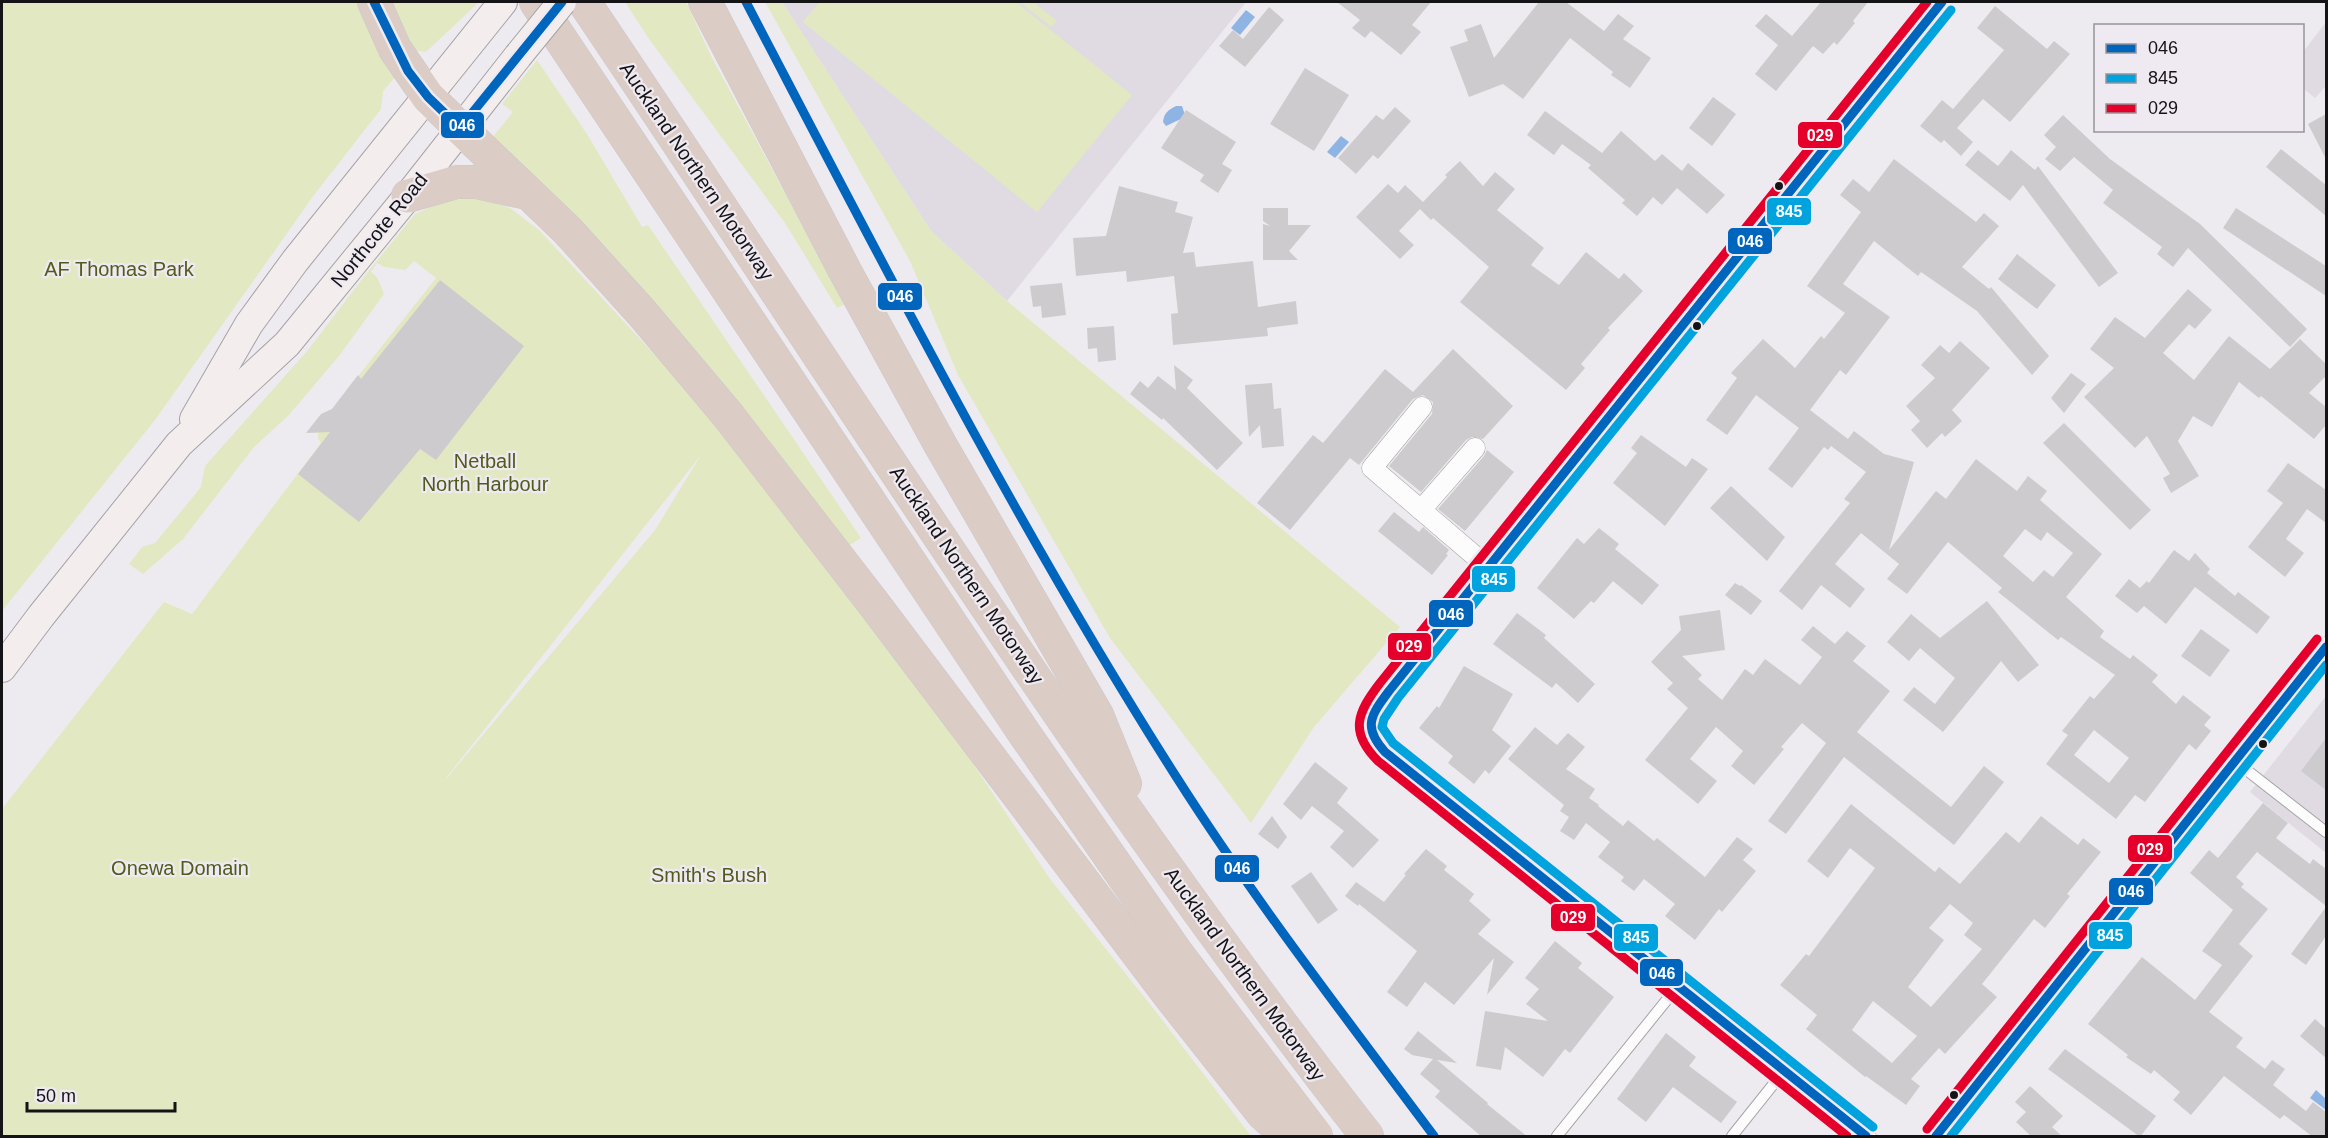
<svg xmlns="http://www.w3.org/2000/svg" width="2328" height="1138" font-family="Helvetica,sans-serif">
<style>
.built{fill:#e0dbe3}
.green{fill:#e2e8c2;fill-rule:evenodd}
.water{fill:#8eb4e4}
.building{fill:#cecbce;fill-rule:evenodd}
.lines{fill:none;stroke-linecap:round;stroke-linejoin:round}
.service-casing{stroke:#a5a3a6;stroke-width:12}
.minor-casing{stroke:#a5a3a6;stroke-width:21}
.secondary-casing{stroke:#a5a3a6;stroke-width:30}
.motorway-casing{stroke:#cac9cb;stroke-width:34}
.service{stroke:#fcfcfd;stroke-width:10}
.minor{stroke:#fcfcfd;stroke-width:20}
.secondary{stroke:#f3eeed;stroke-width:28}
.motorway{stroke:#dcccc6;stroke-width:33}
.secondary-bridge-casing{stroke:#a5a3a6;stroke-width:30;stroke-linecap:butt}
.secondary-bridge{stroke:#f3eeed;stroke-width:28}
.bus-1-casing{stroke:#efeaf1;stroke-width:14}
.bus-2-casing{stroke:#efeaf1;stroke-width:14}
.bus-3-casing{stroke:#efeaf1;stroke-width:14}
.bus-1{stroke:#0065bd;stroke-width:9}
.bus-2{stroke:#00a3de;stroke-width:9}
.bus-3{stroke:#e4002b;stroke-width:9}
.bus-dot{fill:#141315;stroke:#efeaf1;stroke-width:2}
.labels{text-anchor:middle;stroke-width:4.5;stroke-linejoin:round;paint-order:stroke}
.street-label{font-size:20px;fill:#141315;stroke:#efeaf1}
.park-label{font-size:20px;fill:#525b1a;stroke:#efeaf1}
.line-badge{stroke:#efeaf1;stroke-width:2}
.badge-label{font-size:16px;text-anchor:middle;font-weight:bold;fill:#fff}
</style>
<rect width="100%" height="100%" fill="#eeebf0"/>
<g class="built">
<path d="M785,2H1246L1007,301L931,231L783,4Z"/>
<path d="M2326,22V86L2315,98L2303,88V52Z"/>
<path d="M2326,696V853L2250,792Z"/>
</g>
<g class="green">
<path d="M2,2H359L396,76L383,91L381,109L314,195L155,420L2,611Z"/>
<path d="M389,2H479L426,52L413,50Z"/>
<path d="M625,2H686L711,56L845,304L837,308L785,223L649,39Z"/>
<path d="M765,2H782L931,231L1007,301L1400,627L1314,727L1251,823L1110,638L958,375L910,261Z"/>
<path d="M820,2H1016L1132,95L1037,212L803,22Z"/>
<path d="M1020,2H1033L1057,21L1051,27Z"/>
<path d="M537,60L587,134L642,227L648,225L861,538L845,548L491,139L513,112L502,104Z"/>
<path d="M463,190L510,208L539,230L729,435L873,614L1050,879L1153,1008L1251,1136H2V809L164,602L192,614L321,443L318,438V432L311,433C313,419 321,415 332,409L436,278L414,261L405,270L384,267L377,263L371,272L377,277L384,294L339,356L288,416L254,447L183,539L143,574L129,564L142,547L155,543L201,487L205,466L308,350L363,278L415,214L443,202L462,199ZM701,455L655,530L446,779V778Z"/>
</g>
<g class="water">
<path d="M1246,10L1255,17L1240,35L1231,28Z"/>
<path d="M1176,106H1182L1185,115L1183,118L1166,126L1163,122C1164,113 1168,110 1176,106Z"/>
<path d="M1341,136L1349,142L1335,158L1327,152Z"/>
<path d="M2316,1090L2326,1099V1110L2310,1098Z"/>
</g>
<g class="building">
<path d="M1337,2H1431L1412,25L1421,32L1401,55L1371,31L1365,38L1352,28L1360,20Z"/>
<path d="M1539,2H1566L1604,31L1618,14L1634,26L1623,39L1651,58L1630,88L1611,75L1613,72L1570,38L1523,99L1503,84L1469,97L1450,47L1468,41L1464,30L1481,24L1494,58Z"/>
<path d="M1821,2H1868L1853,21L1855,23L1837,45L1834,42L1823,54L1813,46L1776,91L1755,74L1778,45L1755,26L1766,14L1792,36Z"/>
<path d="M1995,6L2047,49L2054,41L2070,54L2010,122L1983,99L1957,128L1973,142L1961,156L1944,140L1941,143L1920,126L1942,100L1953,109L2004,50L1977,28Z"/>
<path d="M1269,7L1284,20L1245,67L1219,46L1233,30L1243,39Z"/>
<path d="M1305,68L1349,95L1314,151L1270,124Z"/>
<path d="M1713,97L1736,114L1712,146L1689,128Z"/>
<path d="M1395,107L1411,121L1378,159L1373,155L1356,174L1338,158L1376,115L1383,120Z"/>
<path d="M1186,110L1236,142L1222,164L1232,170L1218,193L1200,181L1204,175L1161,148Z"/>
<path d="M1545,111L1602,153L1621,131L1655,161L1662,154L1682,171L1688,163L1725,195L1707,214L1677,188L1662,205L1653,197L1637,216L1622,203L1625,200L1588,168L1591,165L1562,144L1554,155L1527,135Z"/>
<path d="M2326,114V159L2308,124Z"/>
<path d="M2063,115L2110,159L2200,224L2307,329L2290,347L2188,248L2173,267L2157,254L2162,247L2103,203L2113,190L2074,157L2060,171L2045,159L2056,147L2044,135Z"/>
<path d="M2281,149L2326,185V216L2266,167Z"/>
<path d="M1978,150L1998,166L2011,150L2035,170L2038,166L2118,273L2099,287L2023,185L2010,201L1965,165Z"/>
<path d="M1894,159L1976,222L1984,213L1999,226L1962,267L1989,289L1991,287L2049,356L2032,375L1977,311L1921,272L1918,276L1874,241L1843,284L1890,317L1846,375L1840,370L1810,410L1848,439L1854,431L1884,454L1914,462L1889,550L1936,491L1946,499L1976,459L2017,491L2028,476L2047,491L2040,500L2102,554L2066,597L2104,631L2100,637L2130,659L2133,655L2158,675L2152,682L2176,704L2183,695L2211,717L2204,725L2211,731L2196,750L2189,744L2145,802L2135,795L2116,819L2046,764L2068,735L2062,731L2090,696L2094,699L2115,675L2061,637L2058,640L1998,592L2002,588L1948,542L1907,594L1887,579L1899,564L1861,533L1835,564L1865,589L1850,608L1821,585L1802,610L1779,591L1850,503L1844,499L1866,472L1831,446L1828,450L1824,447L1792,488L1768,469L1799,428L1756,395L1727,435L1706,420L1737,378L1731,373L1763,339L1795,368L1821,336L1824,339L1845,313L1807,286L1861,212L1840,195L1853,179L1869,192ZM2025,529L2041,541L2047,532L2073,553L2053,577L2044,570L2033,582L2003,556ZM2094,730L2129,758L2109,783L2074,755Z"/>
<path d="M1460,161L1483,186L1495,172L1515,189L1497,210L1544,248L1531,265L1559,285L1586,252L1619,279L1624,273L1643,291L1608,328L1610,330L1581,364L1585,368L1566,390L1460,302L1489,267L1433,218L1431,220L1420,209L1399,231L1414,245L1400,259L1356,217L1388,184L1398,193L1405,185L1423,202L1447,177L1445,175Z"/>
<path d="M1119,186L1178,202L1175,212L1193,217L1183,253L1194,252L1196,267L1253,261L1258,307L1296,301L1298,324L1267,328L1268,336L1173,345L1171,314L1178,313L1174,276L1127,282L1126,271L1076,276L1073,238L1106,236Z"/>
<path d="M1263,208H1288V225H1311L1289,251L1298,260H1263V224L1270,226L1263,221Z"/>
<path d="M2236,208L2326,266V296L2223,228Z"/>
<path d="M2017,254L2056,285L2037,309L1998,279Z"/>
<path d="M440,280L524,346L436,460L420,449L359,522L298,474L330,432L306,433L321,414L332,409L358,375L361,379Z"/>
<path d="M1062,283L1066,315L1042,318L1041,306L1033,307L1030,286Z"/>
<path d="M2188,289L2212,310L2195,329L2189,324L2163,353L2194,380L2229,336L2270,369L2300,339L2326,364V376L2309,393L2326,407V425L2314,439L2261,396L2259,398L2239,382L2212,427L2193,416L2178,441L2199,476L2171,493L2163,478L2170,474L2147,436L2135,448L2084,397L2114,368L2090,349L2115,317L2145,338Z"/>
<path d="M1114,326L1116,360L1098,362L1097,348L1088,349L1087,328Z"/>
<path d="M1960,341L1990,368L1952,410L1962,421L1945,437L1942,433L1927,448L1911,430L1920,421L1906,406L1935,378L1921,365L1940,345L1949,353Z"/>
<path d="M1453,349L1513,406L1483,439L1472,437L1466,440L1421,492L1389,466L1432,414L1433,402L1423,395L1413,399L1359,465L1350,458L1290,530L1257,503L1313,435L1323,443L1385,369L1413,392Z"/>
<path d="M1174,365L1193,380L1187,388L1243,443L1217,470L1163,418L1162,420L1130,394L1140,381L1148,388L1158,376L1176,390Z"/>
<path d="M2071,373L2086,384L2064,413L2051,398Z"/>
<path d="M1272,383L1274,409L1281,408L1284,446L1262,448L1260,425L1249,437L1245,385Z"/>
<path d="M2064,423L2151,510L2130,530L2043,443Z"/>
<path d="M1641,435L1686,467L1692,458L1708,469L1665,526L1613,483L1637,453L1631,448Z"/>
<path d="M1487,450L1514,472L1465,531L1438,509L1484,456Z"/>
<path d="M2288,463L2326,490V523L2307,509L2286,539L2304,553L2285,577L2248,547L2283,503L2267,491Z"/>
<path d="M1731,486L1785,537L1767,561L1710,508Z"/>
<path d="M1394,512L1419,532L1423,527L1449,550L1446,554L1448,555L1432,575L1378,531Z"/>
<path d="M1599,528L1619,544L1615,549L1659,585L1642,605L1613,581L1594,603L1591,601L1574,619L1537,588L1577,538L1584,544Z"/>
<path d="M2174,550L2189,561L2195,553L2210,569L2207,573L2235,596L2238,592L2270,617L2257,634L2195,587L2166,624L2144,606L2137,613L2115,596L2129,579L2140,588L2147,581L2149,583Z"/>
<path d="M1735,583L1740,586L1741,585L1762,601L1751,615L1725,595Z"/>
<path d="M1987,601L2039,665L2018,682L2001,661L1943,732L1903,700L1914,687L1935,704L1955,678L1920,648L1909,661L1887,642L1911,614L1940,638Z"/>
<path d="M1720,610L1725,650L1682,656L1702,675L1698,679L1722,700L1745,669L1753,675L1765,659L1800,685L1822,657L1801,640L1813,626L1835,644L1847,631L1866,646L1853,661L1890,691L1857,732L1951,807L1984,766L2004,782L1954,845L1844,757L1786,834L1768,821L1826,743L1802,723L1781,747L1784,749L1754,785L1731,766L1743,751L1716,727L1690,759L1717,781L1698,804L1645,760L1688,708L1667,689L1673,683L1651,662L1681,630L1679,616Z"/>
<path d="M1517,613L1546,635L1544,638L1595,684L1578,703L1556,683L1552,688L1493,644Z"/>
<path d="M2201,629L2230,650L2210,677L2181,656Z"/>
<path d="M1464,666L1513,694L1492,730L1511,746L1489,774L1485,770L1474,784L1448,763L1453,756L1419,728L1437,706L1439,708Z"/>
<path d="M1535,727L1557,745L1568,733L1585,747L1566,769L1595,789L1589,798L1599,805L1598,806L1623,826L1628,820L1654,841L1657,838L1705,877L1737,837L1753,849L1743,860L1756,871L1722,912L1719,909L1695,940L1665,916L1675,904L1644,879L1634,891L1621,881L1624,877L1598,857L1610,842L1586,823L1574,840L1560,831L1569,817L1560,811L1564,805L1508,759Z"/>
<path d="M2326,738V790L2301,771Z"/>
<path d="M1315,762L1348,788L1337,803L1379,840L1353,868L1330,847L1344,831L1312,806L1301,820L1283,804Z"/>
<path d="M2263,803L2288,823L2276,838L2310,864L2313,859L2326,869V906L2257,852L2236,877L2244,884L2241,887L2268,909L2239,944L2253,956L2209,1012L2243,1038L2236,1047L2265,1069L2272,1060L2285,1069L2273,1085L2306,1111L2313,1102L2326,1112V1137H2313L2284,1115L2280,1119L2224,1076L2191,1115L2173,1100L2180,1092L2154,1070L2151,1074L2126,1057L2128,1055L2088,1024L2142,957L2195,1000L2222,965L2202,951L2233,910L2190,873L2209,850L2218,858Z"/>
<path d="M1851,804L1935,872L1939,867L1960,884L2006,832L2019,843L2041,816L2078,845L2083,838L2101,852L2067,894L2070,896L2045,928L2034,919L1982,984L1997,997L1945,1054L1939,1048L1911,1079L1920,1086L1906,1105L1866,1076L1865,1077L1806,1029L1817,1015L1780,985L1806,954L1809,956L1875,868L1850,848L1828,878L1807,861ZM1950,904L1973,923L1964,935L1982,949L1931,1007L1908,987L1944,940L1929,928ZM1873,1001L1917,1036L1892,1063L1852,1030Z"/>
<path d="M1272,816L1287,837L1278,849L1258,834Z"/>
<path d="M1426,849L1447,866L1444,870L1474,894L1469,901L1491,920L1478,934L1514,962L1487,995L1494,958L1454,1005L1425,982L1407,1007L1387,992L1417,951L1359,904L1358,906L1345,896L1356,882L1384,902L1406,875L1404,874Z"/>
<path d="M1311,872L1338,910L1318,924L1291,886Z"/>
<path d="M2326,907V936L2306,965L2291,954Z"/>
<path d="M1555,941L1582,963L1578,968L1614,997L1570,1053L1565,1049L1543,1077L1505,1047L1501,1070L1476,1066L1485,1011L1548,1021L1526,1004L1539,989L1525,978Z"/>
<path d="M2315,1019L2326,1029V1058L2300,1036Z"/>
<path d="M1418,1031L1457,1063L1437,1060L1488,1103L1487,1104L1528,1137H1482L1435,1097L1440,1091L1420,1074L1433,1059L1412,1055L1404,1049Z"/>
<path d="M1666,1033L1696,1057L1689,1066L1737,1102L1721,1123L1673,1087L1646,1122L1617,1099Z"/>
<path d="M2065,1049L2156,1116L2140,1137L2048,1069Z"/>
<path d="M2030,1086L2063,1116L2052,1127L2063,1137H2032L2016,1122L2026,1112L2015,1102Z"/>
</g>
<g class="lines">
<defs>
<g id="service">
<path d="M746,2C884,264 1017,529 1177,778C1256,902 1347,1019 1434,1136"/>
<path d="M2235,761L2326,832"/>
<path d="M1557,1136L1678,986"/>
<path d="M1732,1136L1784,1071"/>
</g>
<g id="minor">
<path d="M1422,407L1372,468L1489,568"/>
<path d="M1421,510L1475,448"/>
<path d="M1866,1136L1385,752C1359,728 1372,714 1389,691L1942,2"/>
<path d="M1936,1136L2107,922L2190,815L2326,647"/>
</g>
<g id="secondary">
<path d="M194,419L249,324L295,261L503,2"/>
<path d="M2,668L41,616L179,444L287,344L408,196L518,56"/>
</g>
<g id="motorway">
<path d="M374,2L395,49L428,97L568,231L642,313L727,414L874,604L1169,995L1263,1114L1288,1136"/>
<path d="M536,2L1024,733L1176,952L1316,1136"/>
<path d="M584,2C841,383 1084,774 1367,1136"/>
<path d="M705,2L845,271L941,446L1097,715L1125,784"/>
<path d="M408,196L457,182H476L527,193"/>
</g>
</defs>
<use href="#service" class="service-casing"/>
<use href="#minor" class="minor-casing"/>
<use href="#secondary" class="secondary-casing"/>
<use href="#motorway" class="motorway-casing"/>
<use href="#service" class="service"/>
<use href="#minor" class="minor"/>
<use href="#secondary" class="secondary"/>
<use href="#motorway" class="motorway"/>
<defs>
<path id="secondary-bridge" d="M518,56L562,2"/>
</defs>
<use href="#secondary-bridge" class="secondary-bridge-casing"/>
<use href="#secondary-bridge" class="secondary-bridge"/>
<defs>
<g id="bus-1">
<path d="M374,2L408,71L428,97L460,128L562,2"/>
<path d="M746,2C883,264 1018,529 1177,778C1256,902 1346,1018 1434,1136"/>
<path d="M1866,1136L1385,752C1362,727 1371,715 1389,691L1942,2"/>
<path d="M1936,1136L2326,647"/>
</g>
<g id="bus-2">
<path d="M1873,1127L1393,743L1382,727L1384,719L1398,698L1951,10"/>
<path d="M1951,1136L2326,665"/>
</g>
<g id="bus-3">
<path d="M1927,1129L2317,639"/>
<path d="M1847,1136L1378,761C1349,732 1357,713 1380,683L1927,2"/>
</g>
</defs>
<use href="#bus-1" class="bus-1-casing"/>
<use href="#bus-2" class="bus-2-casing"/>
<use href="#bus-3" class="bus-3-casing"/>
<use href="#bus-1" class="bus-1"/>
<use href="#bus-2" class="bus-2"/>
<use href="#bus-3" class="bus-3"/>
</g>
<g class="bus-dot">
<circle cx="1779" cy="186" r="5"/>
<circle cx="1697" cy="326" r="5"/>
<circle cx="2263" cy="744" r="5"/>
<circle cx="1954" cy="1095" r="5"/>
</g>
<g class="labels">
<g class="street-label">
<text transform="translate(697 171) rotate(56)" y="7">Auckland Northern Motorway</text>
<text transform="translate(379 230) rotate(-51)" y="7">Northcote Road</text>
<text transform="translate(967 575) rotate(56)" y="7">Auckland Northern Motorway</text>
<text transform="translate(1245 974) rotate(54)" y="7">Auckland Northern Motorway</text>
</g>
<g class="park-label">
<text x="119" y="276">AF Thomas Park</text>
<text x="485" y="468">Netball<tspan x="485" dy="23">North Harbour</tspan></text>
<text x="180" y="875">Onewa Domain</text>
<text x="709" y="882">Smith's Bush</text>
</g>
</g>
<g class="line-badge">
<rect x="440" y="111" width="45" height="28" rx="6" fill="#0065bd"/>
<rect x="1797" y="121" width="46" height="28" rx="6" fill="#e4002b"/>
<rect x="1766" y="197" width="46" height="29" rx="6" fill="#00a3de"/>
<rect x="1727" y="227" width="46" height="28" rx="6" fill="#0065bd"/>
<rect x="877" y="282" width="46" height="29" rx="6" fill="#0065bd"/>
<rect x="1471" y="565" width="45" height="28" rx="6" fill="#00a3de"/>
<rect x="1428" y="599" width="46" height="29" rx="6" fill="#0065bd"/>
<rect x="1387" y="632" width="45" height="29" rx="6" fill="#e4002b"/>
<rect x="2127" y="834" width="46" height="29" rx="6" fill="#e4002b"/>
<rect x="1214" y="854" width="46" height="29" rx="6" fill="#0065bd"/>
<rect x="2108" y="877" width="46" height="29" rx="6" fill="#0065bd"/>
<rect x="1550" y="903" width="46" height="29" rx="6" fill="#e4002b"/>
<rect x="2088" y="921" width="45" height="29" rx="6" fill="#00a3de"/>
<rect x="1613" y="923" width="46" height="29" rx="6" fill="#00a3de"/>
<rect x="1639" y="958" width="45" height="29" rx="6" fill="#0065bd"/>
</g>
<g class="badge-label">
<text x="462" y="131">046</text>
<text x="1820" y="141">029</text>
<text x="1789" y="217">845</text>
<text x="1750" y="247">046</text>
<text x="900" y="302">046</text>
<text x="1494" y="585">845</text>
<text x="1451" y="620">046</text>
<text x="1409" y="652">029</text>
<text x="2150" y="855">029</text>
<text x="1237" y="874">046</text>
<text x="2131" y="897">046</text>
<text x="1573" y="923">029</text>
<text x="2110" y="941">845</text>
<text x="1636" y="943">845</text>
<text x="1662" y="979">046</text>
</g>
<rect width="2328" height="1138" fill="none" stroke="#141315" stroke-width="6"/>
<rect x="2094" y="24" width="210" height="108" fill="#efeaf1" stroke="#979499" stroke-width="1.5"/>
<rect x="2106" y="44" width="30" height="9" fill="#0065bd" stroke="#979499" stroke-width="1.5"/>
<text x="2148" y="54" font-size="18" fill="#141315">046</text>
<rect x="2106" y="74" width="30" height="9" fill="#00a3de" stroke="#979499" stroke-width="1.5"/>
<text x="2148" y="84" font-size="18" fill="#141315">845</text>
<rect x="2106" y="104" width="30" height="9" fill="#e4002b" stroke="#979499" stroke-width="1.5"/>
<text x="2148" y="114" font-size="18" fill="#141315">029</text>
<path d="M27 1102v9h148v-9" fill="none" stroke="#141315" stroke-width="3"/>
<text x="36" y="1102" font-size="18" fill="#141315" stroke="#efeaf1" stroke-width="4.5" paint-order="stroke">50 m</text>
</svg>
